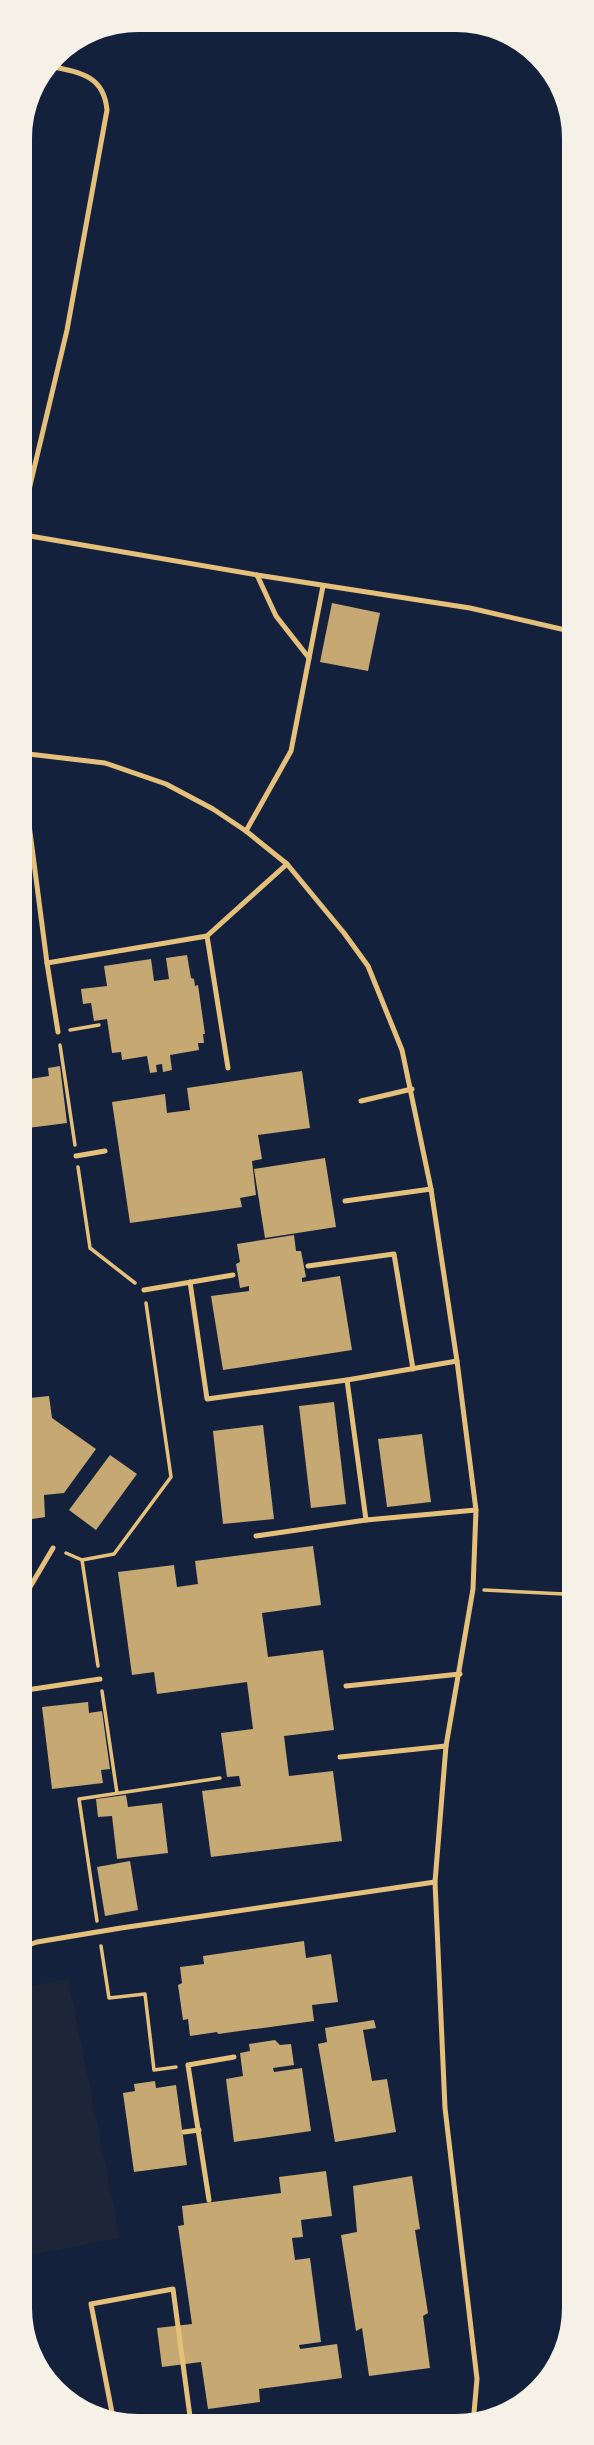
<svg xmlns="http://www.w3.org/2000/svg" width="594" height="2445" font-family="Commissioner,sans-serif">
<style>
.green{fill:#1d2539}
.building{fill:#c6a872}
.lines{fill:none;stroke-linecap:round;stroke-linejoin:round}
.path{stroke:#e5c07b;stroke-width:3.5}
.service{stroke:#e5c07b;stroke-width:5}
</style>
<rect width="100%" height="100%" fill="#14213d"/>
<path class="green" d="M68,1979L120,2238L20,2257V1988Z"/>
<g class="building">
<path d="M332,603L380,613L368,671L320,662Z"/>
<path d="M187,955L191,978L194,979L195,986L198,985L205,1034H203L204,1043H198L199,1050L170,1055L172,1070L163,1072L162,1064L156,1065L157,1072L150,1073L147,1056L122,1060L121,1052L112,1053L107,1019L94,1021L91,1003L83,1004L81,989L107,986L104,966L151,959L154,981L169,979L166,958Z"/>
<path d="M60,1066L67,1123L28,1128L27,1117H20V1092H25L23,1080L49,1076L48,1068Z"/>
<path d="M302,1071L310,1128L258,1135L262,1159L252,1161L256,1195L240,1198L242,1207L130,1223L112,1102L165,1094L167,1113L190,1110L187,1088Z"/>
<path d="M325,1158L336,1227L265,1238L254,1169Z"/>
<path d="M294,1235L296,1251H301L306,1277L302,1278V1282L340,1276L352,1350L223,1370L211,1296L249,1291V1286L240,1288L236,1264L240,1262L237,1244Z"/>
<path d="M49,1396L52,1418L96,1449L64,1493L44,1495L45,1517L20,1521V1399Z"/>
<path d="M334,1402L346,1504L311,1508L299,1406Z"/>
<path d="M263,1425L274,1519L223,1524L213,1431Z"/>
<path d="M422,1434L431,1502L387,1507L378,1439Z"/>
<path d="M110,1455L137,1474L96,1530L69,1510Z"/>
<path d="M313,1546L321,1605L262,1613L268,1657L323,1650L334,1730L284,1736L289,1776L333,1771L342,1841L211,1857L202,1791L241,1786L239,1776L227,1777L221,1733L253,1729L247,1682L157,1694L154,1672L132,1675L118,1572L174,1565L177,1587L198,1584L195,1561Z"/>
<path d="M88,1702L89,1713L102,1711L110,1769L101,1770L103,1783L52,1789L42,1707Z"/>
<path d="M126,1795L128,1807L162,1803L168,1853L117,1859L112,1816L98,1817L96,1799Z"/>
<path d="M130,1861L138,1910L105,1916L97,1867Z"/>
<path d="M304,1941L306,1958L331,1954L338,2002L312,2005L314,2021L218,2034L217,2032L190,2036L188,2019L183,2020L178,1985L182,1983L180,1967L204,1964L203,1956Z"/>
<path d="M374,2020L376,2028L363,2030L372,2081L387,2079L396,2132L335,2142L318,2044L327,2042L325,2028Z"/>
<path d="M275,2040L280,2045L291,2044L294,2065L273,2068L274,2072L302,2068L311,2131L234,2142L226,2079L243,2076L240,2053L250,2051L249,2044Z"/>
<path d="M155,2081L156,2088L176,2085L187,2165L134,2172L123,2093L135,2091L134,2084Z"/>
<path d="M326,2171L332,2216L301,2220L303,2237L292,2238L295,2260L310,2258L321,2342L299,2345L300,2349L337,2344L342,2378L259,2389L260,2402L208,2409L201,2362L162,2367L157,2328L192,2324L178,2226L184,2225L182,2206L281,2193L279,2177Z"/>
<path d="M412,2176L420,2229L415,2230L428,2313L423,2316L430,2368L369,2376L362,2328L356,2331L341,2235L357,2232L353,2186Z"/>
</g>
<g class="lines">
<g class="path">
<path d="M70,1030L99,1025"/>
<path d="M60,1045L75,1145"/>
<path d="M78,1167L90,1248L135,1283"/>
<path d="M66,1553L82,1560L114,1554L171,1477L146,1303"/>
<path d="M82,1560L98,1666"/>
<path d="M484,1590L564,1594L567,1683L574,1684"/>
<path d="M102,1691L117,1793"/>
<path d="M97,1921L79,1799L220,1778"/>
<path d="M101,1946L109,1998L145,1994L154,2070L176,2067"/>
</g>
<g class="service">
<path d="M49,66C79,72 104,75 107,110L67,330L23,515V528L30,536L257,575L470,608L574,632"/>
<path d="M257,575L276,616L309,658"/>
<path d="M20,753L105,763L166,784L213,809L246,831L287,864L344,933L368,966L402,1050L431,1189L457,1361L476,1510L473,1589L446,1746L435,1882L445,2108L477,2379L473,2424"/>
<path d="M20,755L47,963L207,936L287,864"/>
<path d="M246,831L291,751L323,586"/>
<path d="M207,936L228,1068"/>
<path d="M47,963L58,1032"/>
<path d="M361,1101L412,1089"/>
<path d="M76,1156L105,1151"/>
<path d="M345,1201L431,1189"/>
<path d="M308,1266L394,1254L413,1369"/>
<path d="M190,1282L207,1399L347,1380L457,1361"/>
<path d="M144,1290L233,1275"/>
<path d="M347,1380L366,1520"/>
<path d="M256,1536L366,1520L476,1510"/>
<path d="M20,1604L53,1548"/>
<path d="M346,1686L460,1674"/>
<path d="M20,1691L100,1679"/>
<path d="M340,1757L446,1746"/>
<path d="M20,1948L37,1942L121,1928L435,1882"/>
<path d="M184,2132L199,2130"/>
<path d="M209,2200L188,2065L234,2057"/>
<path d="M78,2404L98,2409L113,2417"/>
<path d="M114,2423L91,2304L173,2289L191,2424"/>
</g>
</g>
<path d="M0 0H594V2445H0ZM138 32H456A106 106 0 0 1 562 138V2308A106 106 0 0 1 456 2414H138A106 106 0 0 1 32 2308V138A106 106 0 0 1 138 32Z" fill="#f6f1e7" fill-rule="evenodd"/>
</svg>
